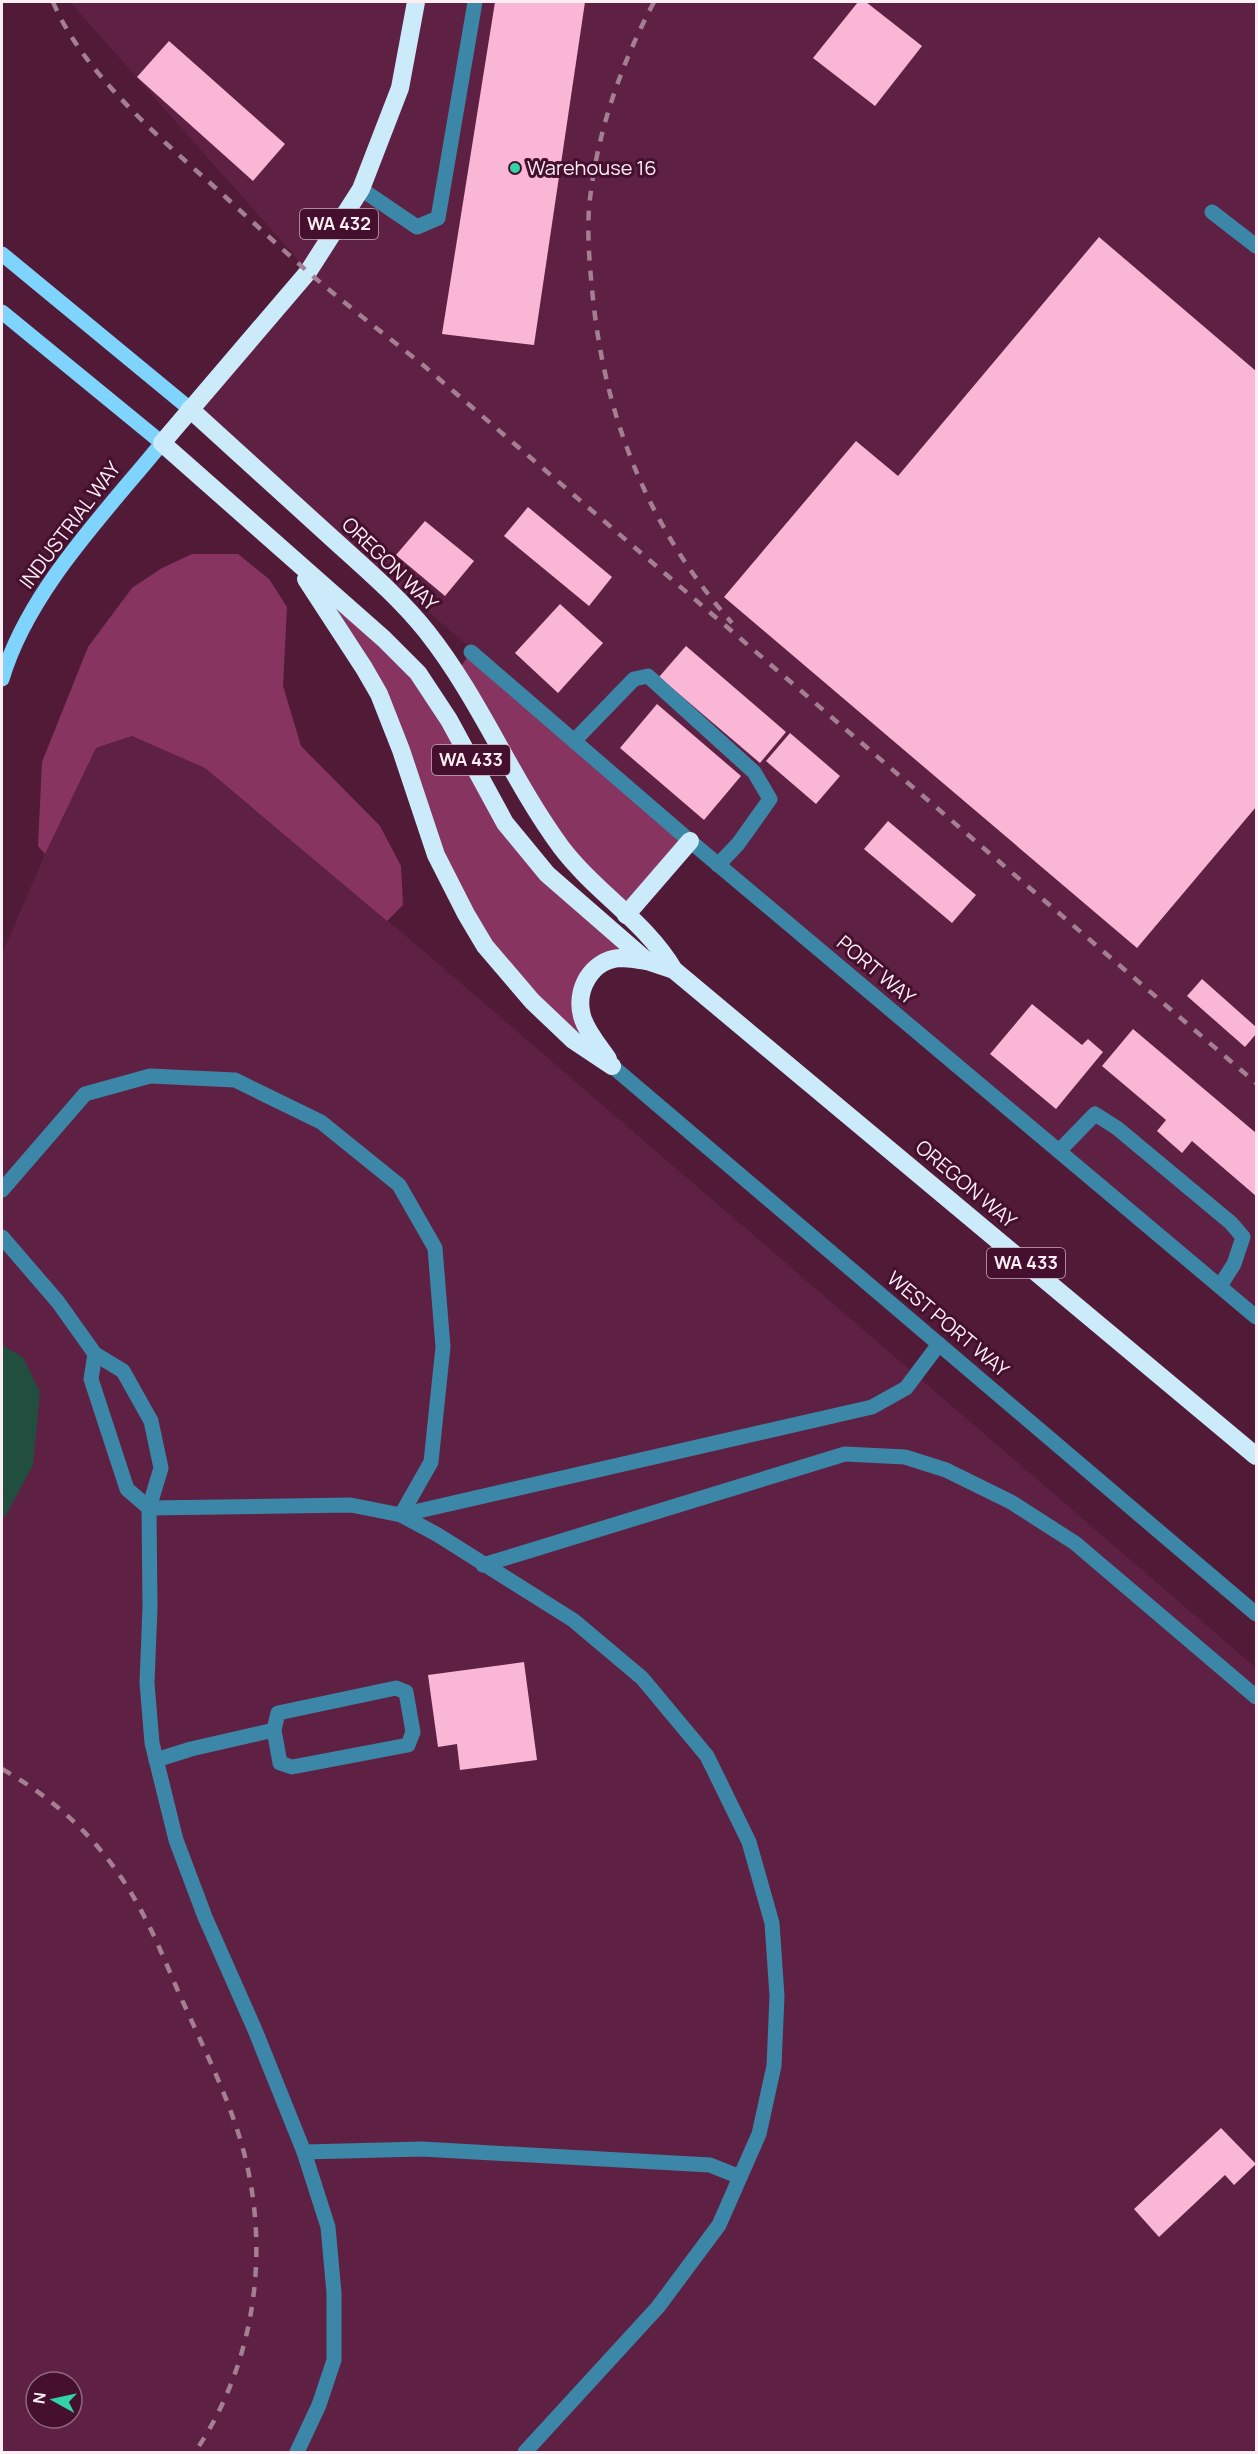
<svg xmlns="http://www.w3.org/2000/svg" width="1258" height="2454" font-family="Manrope,sans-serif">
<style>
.built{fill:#5e2143;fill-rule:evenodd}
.green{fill:#883461}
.water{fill:#224e40}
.building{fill:#fab6d5}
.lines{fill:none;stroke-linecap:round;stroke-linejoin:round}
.minor{stroke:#3c86a7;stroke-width:15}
.major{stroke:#7ed4fc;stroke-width:15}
.highway{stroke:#cbebfb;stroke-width:18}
.rail{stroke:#a37f91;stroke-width:4.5;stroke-dasharray:10 10;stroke-linecap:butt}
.poi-dot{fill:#31d4a9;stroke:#45102e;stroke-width:2}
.labels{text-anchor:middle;stroke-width:6;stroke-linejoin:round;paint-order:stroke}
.shield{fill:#45102e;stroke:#c6abb9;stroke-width:1.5}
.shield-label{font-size:18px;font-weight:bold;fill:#fdeef4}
.poi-label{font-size:20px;fill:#fdeef4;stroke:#45102e;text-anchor:start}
.street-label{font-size:20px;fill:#fdeef4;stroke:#45102e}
</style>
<rect width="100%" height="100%" fill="#511b38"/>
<g class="built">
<path d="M70,2H1256V1317L190,409L308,271Z"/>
<path d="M132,736L205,768L420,948L1256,1668V2452H2V954L45,854L96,748ZM36,2382H72V2418H36Z"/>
</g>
<g class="green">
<path d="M192,554H238L269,579L287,607L283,686L301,746L380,826L401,866L403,905L387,921L205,768L132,736L96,748L45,854L38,846L42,762L88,647L132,588L162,568Z"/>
<path d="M293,559L418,673L505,823L623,941L619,958L583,987L590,1032L573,1040L466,914L401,750Z"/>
<path d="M471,652L690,841L626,915L586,877L457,672Z"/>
</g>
<path class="water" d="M2,1345L23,1357L40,1392L33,1465L5,1517L2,1520Z"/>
<g class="building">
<path d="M495,2H585L534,345L442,334Z"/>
<path d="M858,2H866L922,46L875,106L813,58Z"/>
<path d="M169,41L285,144L253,181L137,77Z"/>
<path d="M1099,237L1256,371V807L1137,948L724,597L856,441L898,476Z"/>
<path d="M528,507L612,577L589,606L504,536Z"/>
<path d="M425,521L474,561L445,596L396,555Z"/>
<path d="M560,604L603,643L558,693L515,653Z"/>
<path d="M686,646L786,732L760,763L659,677Z"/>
<path d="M657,704L741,776L704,820L620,748Z"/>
<path d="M790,733L840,776L816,804L766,761Z"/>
<path d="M888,821L976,895L952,923L864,849Z"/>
<path d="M1202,979L1256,1027V1034L1245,1047L1187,996Z"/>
<path d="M1032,1004L1082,1045L1088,1039L1103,1052L1056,1109L990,1054Z"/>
<path d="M1133,1029L1256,1133V1196L1192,1141L1182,1153L1157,1131L1166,1120L1102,1066Z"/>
<path d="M524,1662L537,1760L460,1770L457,1744L438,1747L428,1675Z"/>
<path d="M1221,2128L1256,2164L1234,2185L1225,2175L1159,2237L1134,2209Z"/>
</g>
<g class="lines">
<g class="minor">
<path d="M361,189L417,227L438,218L475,2"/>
<path d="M1212,212L1256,246"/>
<path d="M471,652L690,841L1256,1317"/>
<path d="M574,741L634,679L648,676L754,772L770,799L738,844L718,865"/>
<path d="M612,1066L1256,1614"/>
<path d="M1059,1151L1095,1114L1117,1128L1231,1223L1243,1237L1234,1264L1220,1286"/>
<path d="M2,1190L85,1094L150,1076L235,1080L321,1122L399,1185L435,1248L443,1347L431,1462L401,1515"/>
<path d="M2,1237L58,1302L95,1354L123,1371L151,1421L161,1468L149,1508L150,1607L147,1683L152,1743L176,1840L205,1917L255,2030L304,2152L328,2227L334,2293V2360L319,2405L297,2452"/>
<path d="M95,1354L91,1379L127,1489L149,1508L351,1505L401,1515L438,1535L573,1620L642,1678L707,1756L749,1842L772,1923L777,1996L774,2066L759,2134L719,2225L658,2307L525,2452"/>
<path d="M401,1515L872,1407L906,1388L939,1344"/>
<path d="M483,1565L845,1454L905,1457L946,1470L1011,1502L1075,1543L1256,1697"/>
<path d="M156,1760L191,1749L274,1730L278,1713L396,1688L406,1692L413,1732L408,1745L292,1767L280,1763L274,1730"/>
<path d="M304,2152L422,2149L710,2165L740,2177"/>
</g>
<g class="major">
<path d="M2,254L190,409"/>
<path d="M2,312L162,443C105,513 28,591 2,679"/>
</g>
<g class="highway">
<path d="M416,2L400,88L361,189L308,272L162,443L384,639L418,673L449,720L505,823L547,874L647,961L674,970"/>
<path d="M190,409C238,453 286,496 334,540C366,569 400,598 427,632C480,699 511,779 561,847C595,892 646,922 674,970L1256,1456"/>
<path d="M306,579L364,668L379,694L401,750L436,855L466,914L485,946L532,1001L573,1040L612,1066"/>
<path d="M626,915L690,841"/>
<path d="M608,1059C599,1046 586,1031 582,1016C575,990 591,960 620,958C629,958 639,960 647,961"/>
</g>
<g class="rail">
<path d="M53,2C81,69 155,134 209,182C242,212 274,242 307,271C344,303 384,334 423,365L1256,1083"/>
<path d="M654,2C620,66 596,135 589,208C587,238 590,269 593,299C606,422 650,530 732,623"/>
<path d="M2,1769C64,1804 111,1852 144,1916C159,1944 170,1974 183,2002C205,2051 229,2098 243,2149C271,2252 255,2364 195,2452"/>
</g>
</g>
<circle class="poi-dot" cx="515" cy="168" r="6"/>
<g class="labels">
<g class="shield">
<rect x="300" y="209" width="78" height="30" rx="4.5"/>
<rect x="432" y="745" width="78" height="30" rx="4.5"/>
<rect x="987" y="1248" width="78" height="30" rx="4.5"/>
</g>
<g class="shield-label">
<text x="339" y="230">WA 432</text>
<text x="471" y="766">WA 433</text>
<text x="1026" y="1269">WA 433</text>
</g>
<g class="poi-label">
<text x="527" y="175">Warehouse 16</text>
</g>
<g class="street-label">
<text transform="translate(70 525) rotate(-53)" y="7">INDUSTRIAL WAY</text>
<text transform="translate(390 564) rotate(44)" y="7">OREGON WAY</text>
<text transform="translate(876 970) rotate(40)" y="7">PORT WAY</text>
<text transform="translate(966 1184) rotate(40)" y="7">OREGON WAY</text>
<text transform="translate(948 1324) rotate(40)" y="7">WEST PORT WAY</text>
</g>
</g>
<rect width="1258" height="2454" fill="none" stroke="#fdeef4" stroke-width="6"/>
<g transform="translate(54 2400) rotate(278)"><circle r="28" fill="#45102e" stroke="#8f697d" stroke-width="1.5"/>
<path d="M0-4.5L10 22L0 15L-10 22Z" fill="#31d4a9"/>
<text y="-9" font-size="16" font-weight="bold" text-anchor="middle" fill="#fdeef4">N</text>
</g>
</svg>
